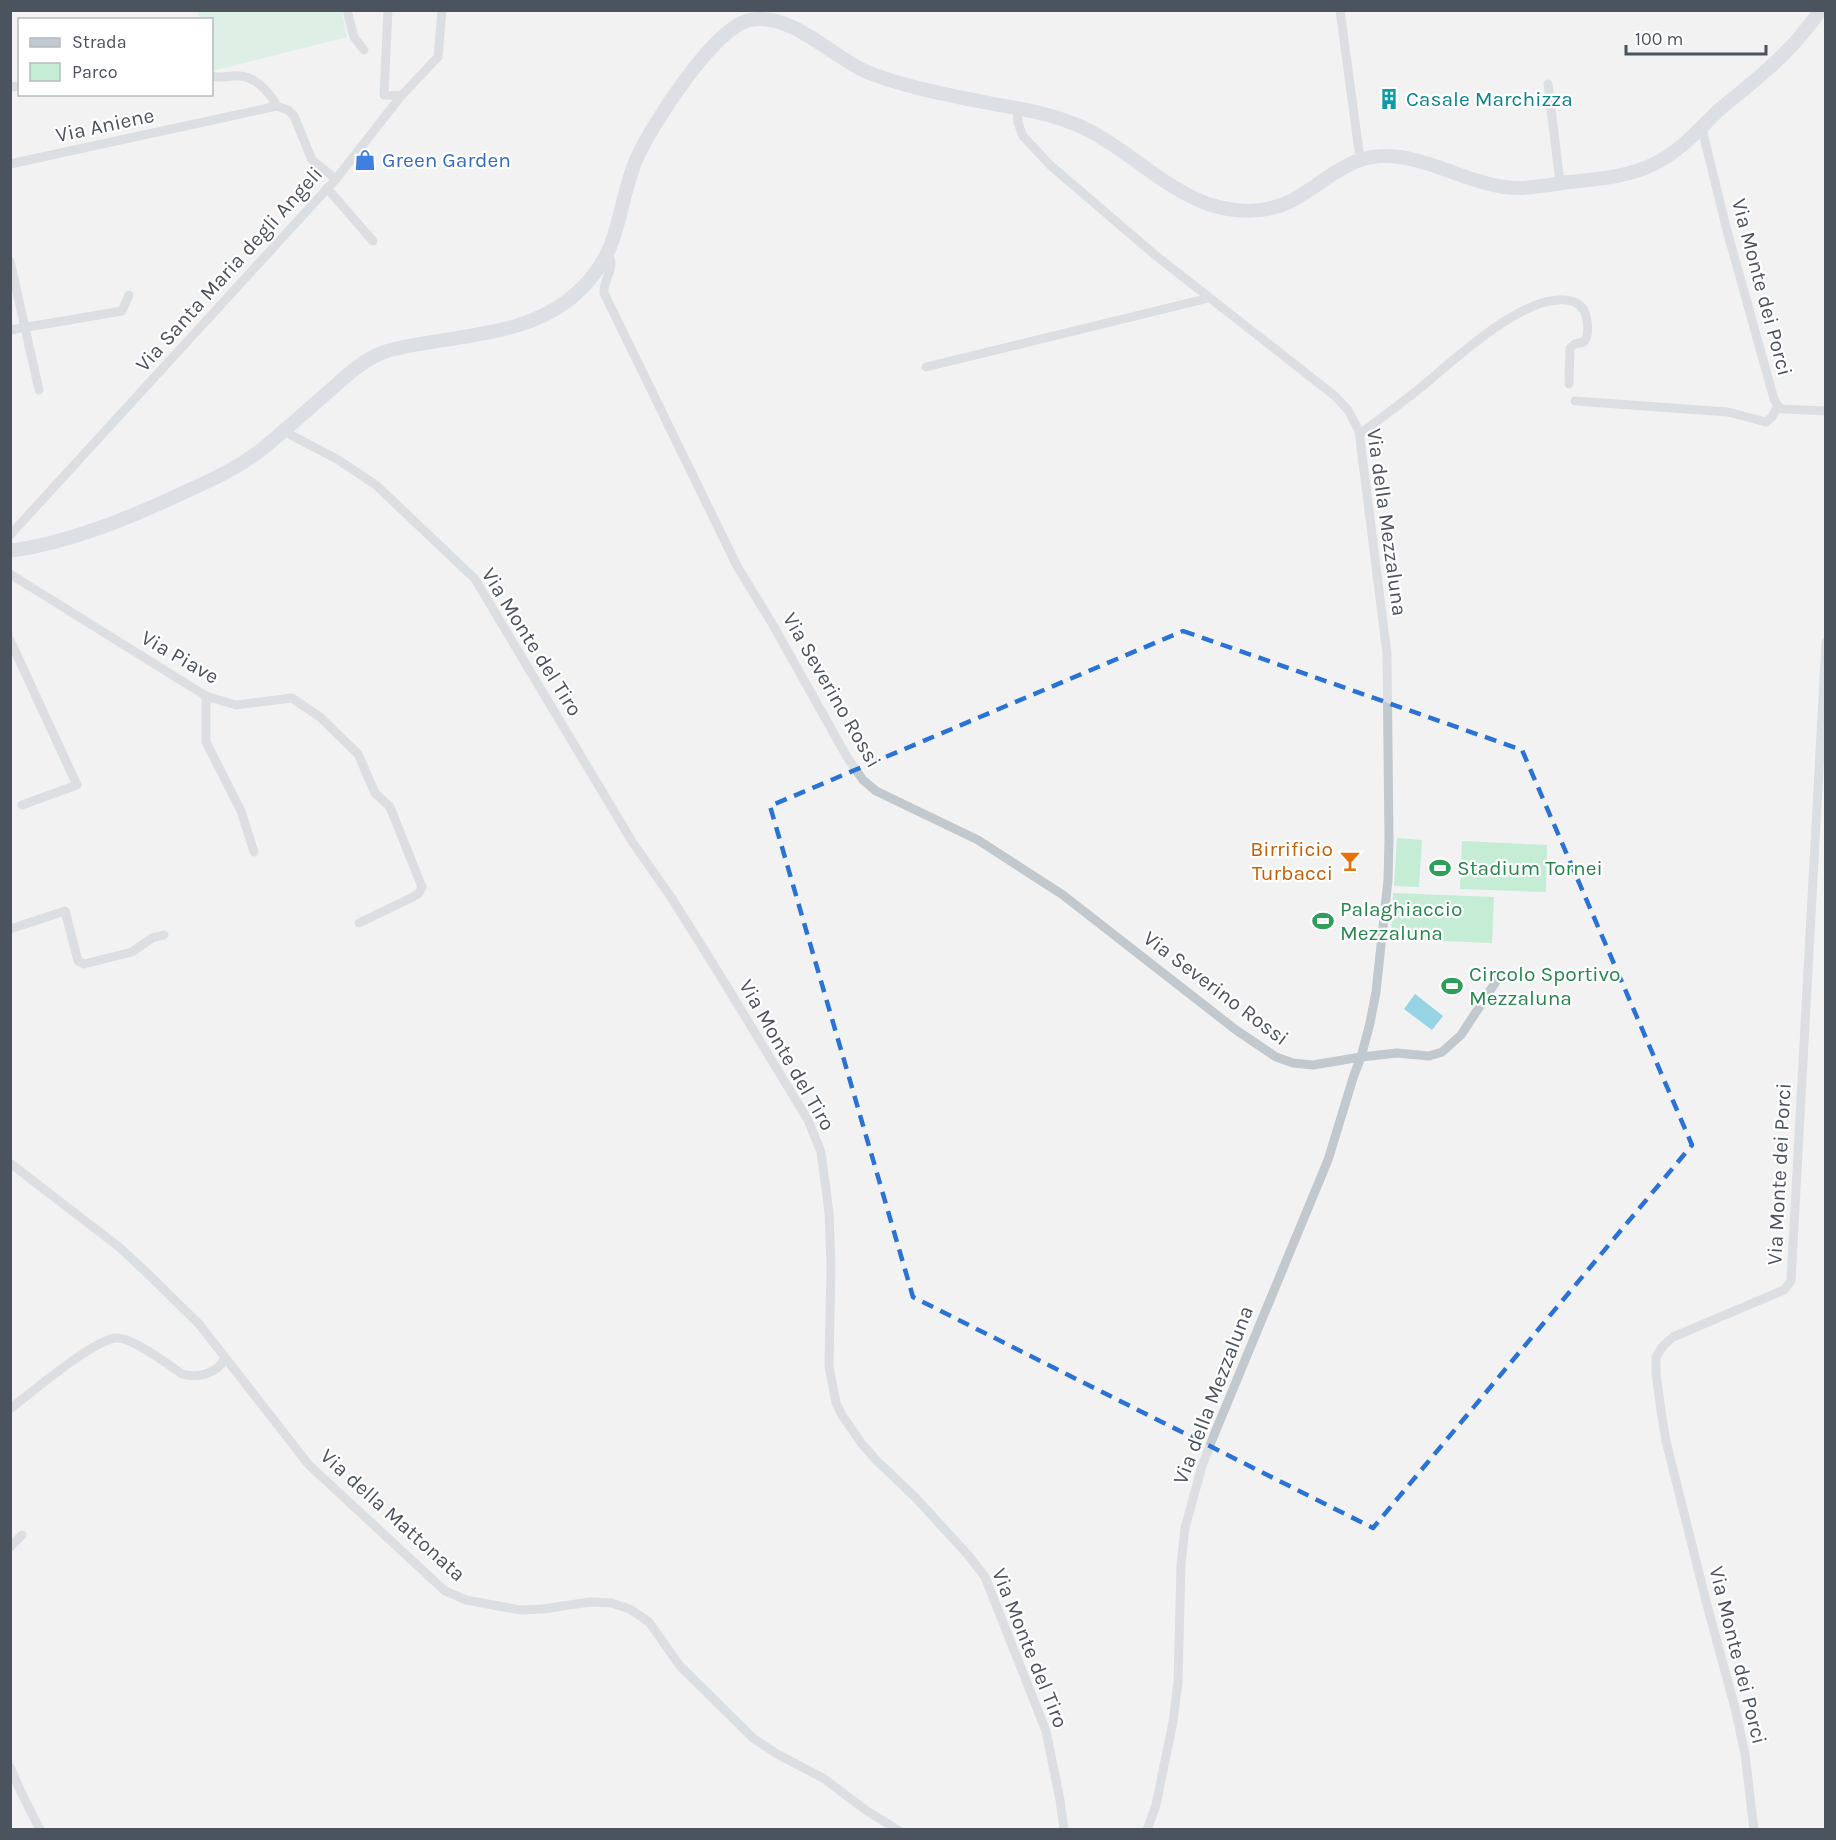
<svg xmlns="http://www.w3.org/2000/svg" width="1836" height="1840" font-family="Karla,sans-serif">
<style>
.green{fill:#c5ecd5}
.water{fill:#96d4e5}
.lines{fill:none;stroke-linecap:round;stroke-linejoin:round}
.street{stroke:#c1c8ce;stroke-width:9}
.secondary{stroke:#c1c9d3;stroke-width:14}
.marked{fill:none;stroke:#2a73d5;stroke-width:4.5;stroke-dasharray:12 8;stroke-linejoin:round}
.labels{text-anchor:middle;stroke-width:4.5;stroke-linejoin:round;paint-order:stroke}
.culture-label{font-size:21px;fill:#0d838f;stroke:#fff;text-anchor:start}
.street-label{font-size:21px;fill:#4b545d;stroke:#fff}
.shop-label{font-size:21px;fill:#366cbe;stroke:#fff;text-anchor:start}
.food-label{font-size:21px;fill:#c56008;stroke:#fff;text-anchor:end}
.leisure-label{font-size:21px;fill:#27864d;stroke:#fff;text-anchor:start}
</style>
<rect width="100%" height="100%" fill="#f3f2f2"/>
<g class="green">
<path d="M198,11H342L347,37L212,71V20L200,19Z"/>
<path d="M1397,838L1422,840L1419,887L1394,886Z"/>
<path d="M1462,841L1547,845L1546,892L1460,889Z"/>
<path d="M1393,893L1494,897L1492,943L1391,939Z"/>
</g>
<path class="water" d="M1415,994L1443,1016L1432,1030L1404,1009Z"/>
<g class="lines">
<g class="street">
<path d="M347,10L354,37L364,50"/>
<path d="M388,10L384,95L401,96"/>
<path d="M1340,10L1360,159"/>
<path d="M212,76C221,79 230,75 240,76C256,77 270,93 277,106"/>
<path d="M1548,84L1560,183"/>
<path d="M10,87L20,86"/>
<path d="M1017,108L1018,123L1023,136L1050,165L1155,255L1335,396L1348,410L1359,431L1387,654L1389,841L1388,880L1376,992L1370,1023L1361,1057L1397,1053L1429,1056L1442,1052L1461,1035L1499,977"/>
<path d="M1702,129L1726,227L1774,399L1778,406L1782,409L1826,411"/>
<path d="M10,164L277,106L288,110L294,116L312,160L336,179"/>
<path d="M327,188L373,241"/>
<path d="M608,254C617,268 603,278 604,293L737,566L773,625L847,757L863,780L876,791L978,840L1063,895L1236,1030L1276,1057L1293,1063L1313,1065L1361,1057"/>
<path d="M10,261L39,390"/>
<path d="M10,330L122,311L129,295"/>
<path d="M926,367L1209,298"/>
<path d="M1575,401L1728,412L1766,422L1772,417L1778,406"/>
<path d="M283,431L337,459L376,485L475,579L633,843L671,897L718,972L808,1120L821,1152L829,1212L831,1266L829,1366L836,1403L842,1415L862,1444L876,1460L915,1497L969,1556L985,1577L1046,1731L1060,1800L1064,1830"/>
<path d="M1360,434C1380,419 1400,404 1419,389C1451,363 1527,289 1571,301C1579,303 1584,307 1586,316C1588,324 1589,335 1584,342L1575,344L1570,348L1569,384"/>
<path d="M10,535L336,179L401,96L438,57L442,10"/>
<path d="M10,574L206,696L236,705L292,698L320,717L358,754L375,793L390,807L422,887L419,893L413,897L359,923"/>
<path d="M10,640L77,785L22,805"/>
<path d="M206,696V742L241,811L254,852"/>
<path d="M10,929L65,911L78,961L84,964L132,952L152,938L164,935"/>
<path d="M10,1163L119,1247L145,1271L199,1324L309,1465L445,1591L466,1600L520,1610L542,1609L590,1602L611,1603L630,1609L649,1622L680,1666L753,1738L777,1754L823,1778L867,1811L898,1830"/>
<path d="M10,1409C31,1393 96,1337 118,1338C135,1339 167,1364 182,1374C198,1379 218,1373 225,1358"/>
<path d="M10,1547L22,1535"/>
<path d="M10,1767L20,1790L40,1830"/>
<path d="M1147,1830L1156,1805L1173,1722L1178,1682L1181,1565L1185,1528L1202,1466L1214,1435L1328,1160L1354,1075L1361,1057"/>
<path d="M1754,1830L1745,1754L1735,1708L1706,1601L1666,1441L1662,1417L1656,1374V1357L1663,1346L1673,1337L1784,1290L1791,1281L1826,642"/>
</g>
<path class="secondary" d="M10,551C72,542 129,518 185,492C211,480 238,468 261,450C283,432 305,412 327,393C343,379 359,363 379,354C396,347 414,345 432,342C485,333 542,329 582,288C623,247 616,209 636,160C650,127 715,26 750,20C793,12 831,57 867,72C905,87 944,94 983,102C1018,108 1056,114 1088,130C1129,151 1164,188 1208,204C1235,213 1267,214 1293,200C1331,179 1351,150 1400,157C1436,162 1468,182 1504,187C1525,190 1548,185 1569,182C1598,179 1628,177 1654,164C1681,151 1699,129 1720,109C1737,95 1754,82 1770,67C1790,50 1805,31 1821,10"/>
</g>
<path d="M0 0H1836V1840H0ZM1183,631L1522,750L1692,1145L1373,1528L913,1297L770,806Z" fill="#f3f2f2" fill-opacity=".55" fill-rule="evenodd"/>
<path class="marked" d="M1183,631L1522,750L1692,1145L1373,1528L913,1297L770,806Z"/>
<defs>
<symbol id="building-bare" viewBox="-9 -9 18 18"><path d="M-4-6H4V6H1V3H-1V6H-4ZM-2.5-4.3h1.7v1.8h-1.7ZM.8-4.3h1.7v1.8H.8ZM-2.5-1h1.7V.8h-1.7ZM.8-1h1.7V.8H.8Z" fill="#0f9aa8" stroke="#fff" stroke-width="2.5" paint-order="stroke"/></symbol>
<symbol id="shop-bare" viewBox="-9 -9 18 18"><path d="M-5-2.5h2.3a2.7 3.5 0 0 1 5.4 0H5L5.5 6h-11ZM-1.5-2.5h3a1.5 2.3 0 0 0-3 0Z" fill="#3f7fe0" stroke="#fff" stroke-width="2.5" paint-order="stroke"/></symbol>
<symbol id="bar-bare" viewBox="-9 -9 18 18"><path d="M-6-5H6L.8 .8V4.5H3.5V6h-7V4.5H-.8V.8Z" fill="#e8710a" stroke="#fff" stroke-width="2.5" paint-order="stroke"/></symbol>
<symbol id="stadium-bare" viewBox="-9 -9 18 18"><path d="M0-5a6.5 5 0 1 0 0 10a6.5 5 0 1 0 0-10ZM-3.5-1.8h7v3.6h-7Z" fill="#2e9e5b" stroke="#fff" stroke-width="2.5" paint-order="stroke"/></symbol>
</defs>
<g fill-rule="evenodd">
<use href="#building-bare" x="1374" y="84" width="30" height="30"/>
<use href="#shop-bare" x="350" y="145" width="30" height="30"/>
<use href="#bar-bare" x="1335" y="846" width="30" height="30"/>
<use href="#stadium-bare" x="1425" y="853" width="30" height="30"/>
<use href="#stadium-bare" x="1308" y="906" width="30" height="30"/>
<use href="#stadium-bare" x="1437" y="971" width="30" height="30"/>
</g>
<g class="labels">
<g class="culture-label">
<text x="1406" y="106">Casale Marchizza</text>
</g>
<g class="street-label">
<text transform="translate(105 125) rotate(-12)" y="7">Via Aniene</text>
<text transform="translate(229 269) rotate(-48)" y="7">Via Santa Maria degli Angeli</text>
<text transform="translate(1762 287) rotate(75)" y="7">Via Monte dei Porci</text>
<text transform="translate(1387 522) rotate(82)" y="7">Via della Mezzaluna</text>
<text transform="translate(532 642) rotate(58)" y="7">Via Monte del Tiro</text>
<text transform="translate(180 657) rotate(30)" y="7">Via Piave</text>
<text transform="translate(832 690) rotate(60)" y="7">Via Severino Rossi</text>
<text transform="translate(1216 988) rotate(37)" y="7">Via Severino Rossi</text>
<text transform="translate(787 1055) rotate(60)" y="7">Via Monte del Tiro</text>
<text transform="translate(1779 1174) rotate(-87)" y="7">Via Monte dei Porci</text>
<text transform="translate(1213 1395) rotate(-69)" y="7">Via della Mezzaluna</text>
<text transform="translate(393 1515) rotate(42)" y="7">Via della Mattonata</text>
<text transform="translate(1030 1648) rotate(68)" y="7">Via Monte del Tiro</text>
<text transform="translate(1738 1655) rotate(76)" y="7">Via Monte dei Porci</text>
</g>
<g class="shop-label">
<text x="382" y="167">Green Garden</text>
</g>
<g class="food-label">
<text x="1333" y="856">Birrificio<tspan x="1333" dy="24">Turbacci</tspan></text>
</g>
<g class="leisure-label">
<text x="1457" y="875">Stadium Tornei</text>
<text x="1340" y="916">Palaghiaccio<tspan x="1340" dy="24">Mezzaluna</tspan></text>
<text x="1469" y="981">Circolo Sportivo<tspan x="1469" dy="24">Mezzaluna</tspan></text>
</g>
</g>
<rect width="1836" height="1840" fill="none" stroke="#4b545d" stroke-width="24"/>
<rect x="18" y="18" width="195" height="78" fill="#ffffff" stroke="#b7bbbe" stroke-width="1.5"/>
<rect x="30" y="38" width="30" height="9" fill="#c1c9d3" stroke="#b7bbbe" stroke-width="1.5"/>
<text x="72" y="48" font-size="18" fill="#4b545d">Strada</text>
<rect x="30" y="63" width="30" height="18" fill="#c5ecd5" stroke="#b7bbbe" stroke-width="1.5"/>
<text x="72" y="78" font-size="18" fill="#4b545d">Parco</text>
<path d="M1626 45v9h140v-9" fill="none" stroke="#4b545d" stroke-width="3"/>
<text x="1635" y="45" font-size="18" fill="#4b545d" stroke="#ffffff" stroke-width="4.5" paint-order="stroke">100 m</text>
</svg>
